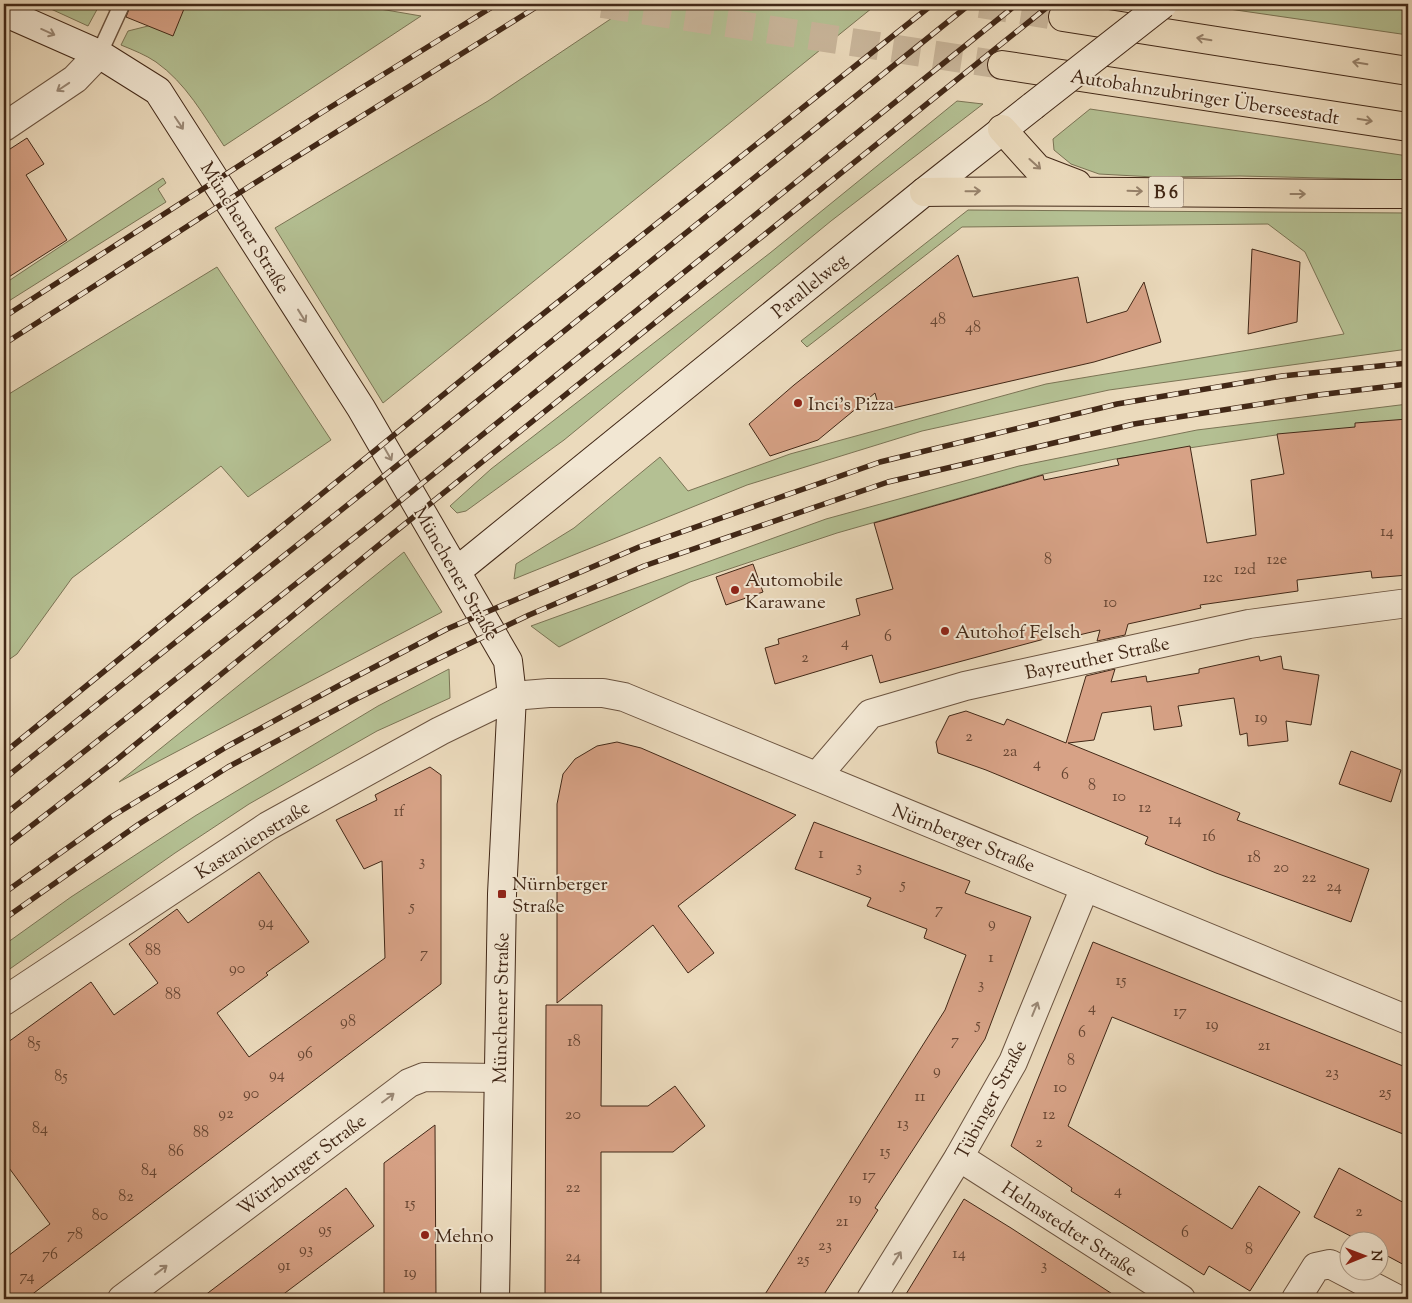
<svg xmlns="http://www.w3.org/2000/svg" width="1412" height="1303" font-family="'Sorts Mill Goudy',serif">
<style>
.green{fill:#b4c093;stroke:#7b7455}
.building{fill:#d7a286;stroke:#422817}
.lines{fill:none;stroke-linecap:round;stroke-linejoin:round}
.highway-tunnel{stroke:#c9b69b;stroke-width:28;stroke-dasharray:28 14;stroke-linecap:butt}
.lane-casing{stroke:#6c5440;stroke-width:18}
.street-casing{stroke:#6c5440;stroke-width:30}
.secondary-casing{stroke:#422817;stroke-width:30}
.highway-casing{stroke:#422817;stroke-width:30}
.lane{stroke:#f2e7d3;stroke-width:15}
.street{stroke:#f2e7d3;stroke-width:28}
.secondary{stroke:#f2e7d3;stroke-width:28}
.highway{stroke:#ebdabc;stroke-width:28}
.rail-casing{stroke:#422817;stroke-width:5.5}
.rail{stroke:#f2e7d3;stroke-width:4;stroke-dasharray:11;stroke-linecap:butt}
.secondary-bridge-casing{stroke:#422817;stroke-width:30;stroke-linecap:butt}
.secondary-bridge{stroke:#f2e7d3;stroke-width:28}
.oneway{stroke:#9a8875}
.oneway2{stroke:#96816a}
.poi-dot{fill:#8f2418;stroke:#f2e7d3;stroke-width:2}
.labels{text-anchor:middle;stroke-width:4;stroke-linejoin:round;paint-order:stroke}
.number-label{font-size:16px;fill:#674633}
.shield{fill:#f2e7d3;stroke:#77614f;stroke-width:1}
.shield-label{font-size:18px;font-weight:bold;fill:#422817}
.street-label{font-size:19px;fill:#422817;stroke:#f2e7d3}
.poi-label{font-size:19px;fill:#422817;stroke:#f2e7d3;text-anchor:start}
</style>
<rect width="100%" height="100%" fill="#ebdabc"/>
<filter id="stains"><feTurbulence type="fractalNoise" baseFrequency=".004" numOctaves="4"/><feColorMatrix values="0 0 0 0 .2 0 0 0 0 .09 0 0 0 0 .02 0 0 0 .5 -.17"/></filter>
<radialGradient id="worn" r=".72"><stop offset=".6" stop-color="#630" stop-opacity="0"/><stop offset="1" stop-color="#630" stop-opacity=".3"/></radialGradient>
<g class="green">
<path d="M40,4H100L88,26Z"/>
<path d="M179,4H351L421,16L224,146C204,116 186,83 156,62C146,55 133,50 121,45L128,31L148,26L185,6Z"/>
<path d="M633,4H877L383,403L275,228L488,101Z"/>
<path d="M1229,4H1408V35L1222,8Z"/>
<path d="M957,101L983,104L831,221L564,440L466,511L457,513L450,506L491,469L770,253Z"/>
<path d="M1090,109L1408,156V180L1240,176L1154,177L1099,174L1071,164L1054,150L1053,139Z"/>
<path d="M163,178L166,183L158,189L166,202L4,304V284Z"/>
<path d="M968,210L1408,213V349L1109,390L922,431L747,485L514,579L516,564L574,528L660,457L688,491L790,454L1046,384L1344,334L1305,252L1268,224L962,227L807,347L801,341Z"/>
<path d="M217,267L331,440L248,497L221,466L72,578L17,654L4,663V397Z"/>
<path d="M1408,404V424L1276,435L1115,459L1044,474L837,533L690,582L559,647L531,626L826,519L1019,466L1197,430Z"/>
<path d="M404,552L442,612L119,782Z"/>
<path d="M449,669L450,698L377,731L249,804L175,853L4,973V945L71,897L195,816L378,706Z"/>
</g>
<g class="building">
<path d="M96,4H112L109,10Z"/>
<path d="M131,4H186L173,36L126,17Z"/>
<path d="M27,138L44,164L26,175L67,240L4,280V142L10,149Z"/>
<path d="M1252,249L1300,262L1297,322L1248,334Z"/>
<path d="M958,255L973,297L1078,277L1087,323L1127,311L1144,282L1161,342L1094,362L880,411L875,393L818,440L770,456L749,424L794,385Z"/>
<path d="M1408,419V575L1372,578L1371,571L1297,580L1298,591L1200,605L1201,608L1128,624L1125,635L1097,641L1100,630L1079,635L1078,630L880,683L872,655L775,684L765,648L779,644L778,639L860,615L856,599L893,589L874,523L1043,475L1044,480L1119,465L1117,459L1190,446L1207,543L1256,535L1251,480L1284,474L1277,434L1355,427V423Z"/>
<path d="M753,564L763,592L726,605L716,577Z"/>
<path d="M1259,656L1260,661L1281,656L1283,669L1319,675L1311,725L1286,721L1288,741L1248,746L1247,733L1240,735L1234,698L1178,706L1182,726L1154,730L1151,706L1102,713L1094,740L1068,743L1240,813L1237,820L1369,869L1351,922L1216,873L1145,844L1148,837L986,770L938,753L936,742L949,716L966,711L1004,725L1007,719L1066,743L1086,676L1115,669L1111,682L1146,676L1147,682L1199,673V669Z"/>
<path d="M617,742L641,748L796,815L678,906L714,953L688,973L653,925L557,1003V804L563,774L575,759L597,746Z"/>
<path d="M1351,751L1401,770L1391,802L1339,784Z"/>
<path d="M430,767L441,775V984L26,1299H4V1259L50,1224L4,1161V1045L91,982L114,1015L158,983L129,944L177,909L188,923L259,872L309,942L266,973L268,975L217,1013L249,1057L385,958L382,861L364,869L336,820L377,800L375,795Z"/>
<path d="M814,822L970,881L965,893L1031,917L985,1039L875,1208L878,1210L821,1299H762L945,1010L966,955L924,938L927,929L867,906L871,898L795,869Z"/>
<path d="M1093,942L1408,1068V1136L1112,1017L1068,1126L1232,1229L1259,1186L1300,1212L1250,1291L1209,1266L1204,1275L1071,1191L1072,1188L1011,1146Z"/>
<path d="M546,1005H602L601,1106H648L675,1086L705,1126L673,1152H601V1299H545Z"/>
<path d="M435,1125L436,1299H384V1163Z"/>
<path d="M1339,1168L1408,1205V1267L1380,1252V1240H1358L1314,1217Z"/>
<path d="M346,1188L374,1226L277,1299H200Z"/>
<path d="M964,1199L1011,1228L1120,1299H903Z"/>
</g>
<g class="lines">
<g class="highway-tunnel">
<path d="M602,4L1002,65"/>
<path d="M980,4L1063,17"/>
</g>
<defs>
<path id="lane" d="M99,54L122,4"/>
<g id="street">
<path d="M4,127L75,79L99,54"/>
<path d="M817,776L870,714L965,686L1249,624L1408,603"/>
<path d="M4,1001L268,826L440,731L512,696L549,693H603L624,697L1408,1020"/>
<path d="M959,1157L1181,1299"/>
<path d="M122,1299L409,1083L424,1077L497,1078"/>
<path d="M871,1299L959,1157L1013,1062L1085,887"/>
<path d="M1296,1299L1316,1267L1330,1264L1397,1299"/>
</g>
<g id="secondary">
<path d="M4,12L99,54L158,91L361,408L508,661L512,696L502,894L495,1299"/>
<path d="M458,570L924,192L1033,106"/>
</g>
<g id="highway">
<path d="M1063,17L1408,71"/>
<path d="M1002,65L1408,127"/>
<path d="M1002,129L1038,169L1077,184"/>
<path d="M924,192C1086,190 1247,194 1408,194"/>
</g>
</defs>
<use href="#lane" class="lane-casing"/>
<use href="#street" class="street-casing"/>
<use href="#secondary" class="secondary-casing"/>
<use href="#highway" class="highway-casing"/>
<use href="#lane" class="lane"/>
<use href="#street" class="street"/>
<use href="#secondary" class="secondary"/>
<use href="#highway" class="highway"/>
<defs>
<g id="rail">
<path d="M4,317L321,113L497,4"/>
<path d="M4,344L250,186L541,4"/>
<path d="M4,753L519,333L933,4"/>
<path d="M4,779L414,452L970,4"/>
<path d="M4,815L379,518L1017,4"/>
<path d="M4,847L114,762L390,536L1051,4"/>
<path d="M4,893L111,817L228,746L340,685L447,629L639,547L880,462L1117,404L1282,376L1408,363"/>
<path d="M4,919L139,824L228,767L354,700L456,650L529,615L644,566L888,482L1134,424L1318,395L1408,384"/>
</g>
</defs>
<use href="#rail" class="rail-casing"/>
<use href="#rail" class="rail"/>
<defs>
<path id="secondary-bridge" d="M1033,106L1163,4"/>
</defs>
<use href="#secondary-bridge" class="secondary-bridge-casing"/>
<use href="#secondary-bridge" class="secondary-bridge"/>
</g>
<defs><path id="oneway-shaft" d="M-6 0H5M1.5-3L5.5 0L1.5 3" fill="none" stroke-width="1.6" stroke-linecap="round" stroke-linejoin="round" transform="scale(1.25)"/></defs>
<g class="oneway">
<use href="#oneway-shaft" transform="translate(48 32) rotate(24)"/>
<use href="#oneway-shaft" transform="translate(63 87) rotate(146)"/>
<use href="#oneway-shaft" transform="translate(179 123) rotate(56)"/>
<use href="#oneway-shaft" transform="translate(302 316) rotate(58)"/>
<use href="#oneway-shaft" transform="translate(388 454) rotate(60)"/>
<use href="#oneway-shaft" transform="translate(1035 1009) rotate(-68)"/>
<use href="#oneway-shaft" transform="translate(388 1098) rotate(-37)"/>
<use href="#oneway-shaft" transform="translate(897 1258) rotate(-58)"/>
<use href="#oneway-shaft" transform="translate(161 1270) rotate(-37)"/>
</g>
<g class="oneway2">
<use href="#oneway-shaft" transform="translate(1204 39) rotate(-171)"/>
<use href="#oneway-shaft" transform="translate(1360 63) rotate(-171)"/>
<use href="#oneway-shaft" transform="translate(1365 120) rotate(9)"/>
<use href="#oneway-shaft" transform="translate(1035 164) rotate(42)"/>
<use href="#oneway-shaft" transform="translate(973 191) rotate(-1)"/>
<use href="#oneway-shaft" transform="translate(1135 191) rotate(2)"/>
<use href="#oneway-shaft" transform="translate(1298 194)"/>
</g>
<g class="poi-dot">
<circle cx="798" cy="403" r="5"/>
<circle cx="735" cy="590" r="5"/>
<circle cx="945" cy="631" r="5"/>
<rect x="497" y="889" width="10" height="10" rx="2.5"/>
<circle cx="425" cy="1235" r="5"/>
</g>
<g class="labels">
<g class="number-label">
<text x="938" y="324">48</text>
<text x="973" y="332">48</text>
<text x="1387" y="536">14</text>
<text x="1048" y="564">8</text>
<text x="1277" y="564">12e</text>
<text x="1245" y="574">12d</text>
<text x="1213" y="582">12c</text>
<text x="1110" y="607">10</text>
<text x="888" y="641">6</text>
<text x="845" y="647">4</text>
<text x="805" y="662">2</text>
<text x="1261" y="722">19</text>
<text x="969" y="741">2</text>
<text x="1010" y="756">2a</text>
<text x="1037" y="768">4</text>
<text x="1065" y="779">6</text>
<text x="1092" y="790">8</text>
<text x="1119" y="801">10</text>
<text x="1145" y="812">12</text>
<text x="399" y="816">1f</text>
<text x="1175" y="824">14</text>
<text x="1209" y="841">16</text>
<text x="821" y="858">1</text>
<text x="1254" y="862">18</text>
<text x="422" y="866">3</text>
<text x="859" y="872">3</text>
<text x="1281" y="872">20</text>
<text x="1309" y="882">22</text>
<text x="903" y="889">5</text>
<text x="1334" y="891">24</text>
<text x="412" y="911">5</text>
<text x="939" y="914">7</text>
<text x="266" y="927">94</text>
<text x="992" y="928">9</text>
<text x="153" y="955">88</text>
<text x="424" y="958">7</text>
<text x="991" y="962">1</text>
<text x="237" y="973">90</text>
<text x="1121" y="985">15</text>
<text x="981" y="989">3</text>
<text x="173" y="999">88</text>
<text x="1092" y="1012">4</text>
<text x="1180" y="1016">17</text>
<text x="348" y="1026">98</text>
<text x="978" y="1029">5</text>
<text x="1212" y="1029">19</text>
<text x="1082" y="1037">6</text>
<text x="955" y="1045">7</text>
<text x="574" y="1046">18</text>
<text x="34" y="1048">85</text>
<text x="1264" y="1050">21</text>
<text x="305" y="1058">96</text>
<text x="1071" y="1065">8</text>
<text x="937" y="1075">9</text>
<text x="1332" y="1077">23</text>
<text x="277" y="1079">94</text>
<text x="61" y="1081">85</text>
<text x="1060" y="1092">10</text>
<text x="1385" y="1097">25</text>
<text x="251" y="1098">90</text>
<text x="920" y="1101">11</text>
<text x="226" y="1118">92</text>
<text x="573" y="1119">20</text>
<text x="1049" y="1119">12</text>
<text x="903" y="1128">13</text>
<text x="40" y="1133">84</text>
<text x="201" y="1137">88</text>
<text x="1039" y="1147">2</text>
<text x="176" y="1156">86</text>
<text x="885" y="1156">15</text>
<text x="149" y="1175">84</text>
<text x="869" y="1180">17</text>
<text x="573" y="1192">22</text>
<text x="1118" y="1195">4</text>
<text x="126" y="1201">82</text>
<text x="855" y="1203">19</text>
<text x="410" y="1208">15</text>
<text x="1359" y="1216">2</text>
<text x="100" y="1220">80</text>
<text x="842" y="1226">21</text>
<text x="325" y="1234">95</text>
<text x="1185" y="1237">6</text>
<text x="75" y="1239">78</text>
<text x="825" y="1250">23</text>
<text x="306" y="1254">93</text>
<text x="1249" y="1254">8</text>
<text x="959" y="1258">14</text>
<text x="50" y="1259">76</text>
<text x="573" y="1261">24</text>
<text x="803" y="1264">25</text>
<text x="284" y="1270">91</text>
<text x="1044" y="1270">3</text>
<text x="410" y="1277">19</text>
<text x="27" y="1281">74</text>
</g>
<rect class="shield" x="1148.5" y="176.5" width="35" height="31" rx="4"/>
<g class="shield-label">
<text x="1166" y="198">B 6</text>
</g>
<g class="street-label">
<text transform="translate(1205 96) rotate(9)" y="7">Autobahnzubringer Überseestadt</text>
<text transform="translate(246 227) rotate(58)" y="7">Münchener Straße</text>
<text transform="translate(809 285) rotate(-39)" y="7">Parallelweg</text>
<text transform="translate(457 573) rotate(60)" y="7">Münchener Straße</text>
<text transform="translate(1097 657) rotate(-12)" y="7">Bayreuther Straße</text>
<text transform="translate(964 837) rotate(22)" y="7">Nürnberger Straße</text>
<text transform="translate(252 839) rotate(-32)" y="7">Kastanienstraße</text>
<text transform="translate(500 1008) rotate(-89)" y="7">Münchener Straße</text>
<text transform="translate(990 1099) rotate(-62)" y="7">Tübinger Straße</text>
<text transform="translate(301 1164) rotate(-37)" y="7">Würzburger Straße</text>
<text transform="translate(1070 1228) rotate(33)" y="7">Helmstedter Straße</text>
</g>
<g class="poi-label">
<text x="808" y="410">Inci's Pizza</text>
<text x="745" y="586">Automobile<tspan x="745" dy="22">Karawane</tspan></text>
<text x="955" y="638">Autohof Felsch</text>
<text x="512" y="890">Nürnberger<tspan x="512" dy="22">Straße</tspan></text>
<text x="435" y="1242">Mehno</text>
</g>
</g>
<rect width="1412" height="1303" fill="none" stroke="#ebdabc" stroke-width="20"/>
<rect x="5" y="5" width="1402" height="1293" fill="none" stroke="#422817" stroke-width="2.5"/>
<rect x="10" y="10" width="1392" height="1283" fill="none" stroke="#422817"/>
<g transform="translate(1364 1256) rotate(89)"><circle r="24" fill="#f2e7d3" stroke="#ac9b88"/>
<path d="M0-4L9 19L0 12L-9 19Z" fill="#8f2418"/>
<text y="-8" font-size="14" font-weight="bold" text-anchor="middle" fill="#422817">N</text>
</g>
<rect width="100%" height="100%" filter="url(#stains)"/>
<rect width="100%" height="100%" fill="url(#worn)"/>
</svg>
